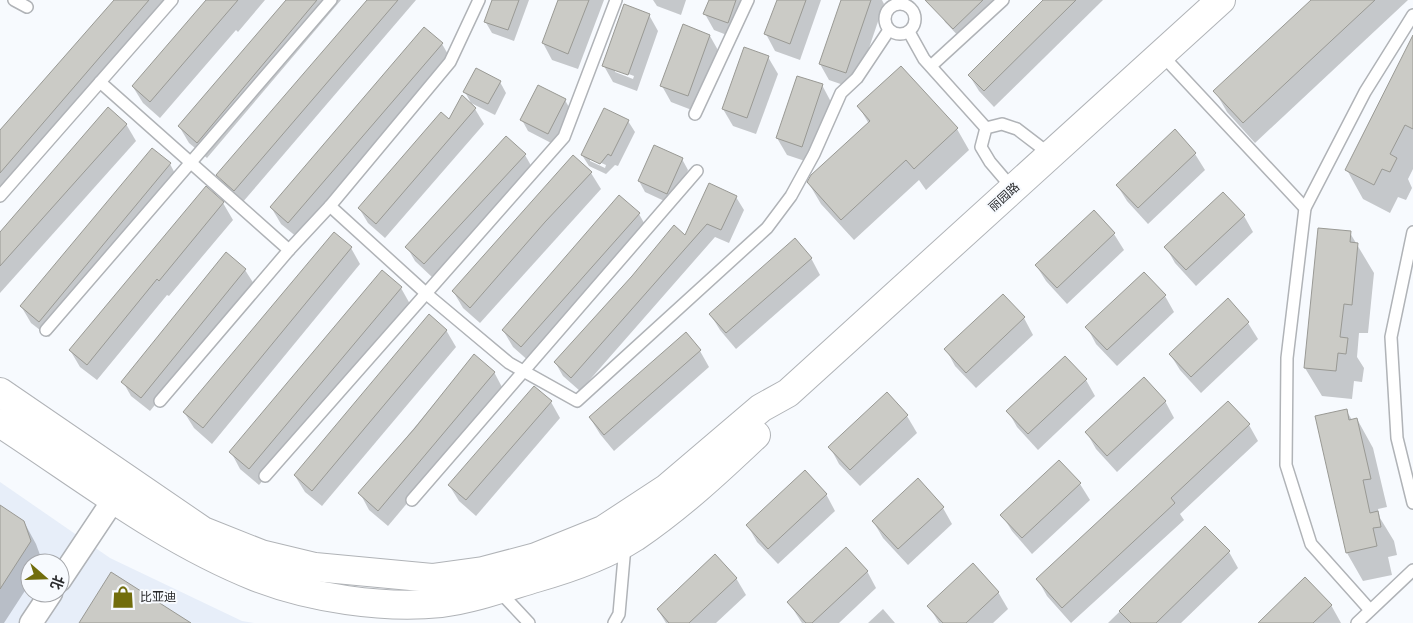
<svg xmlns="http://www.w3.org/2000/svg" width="1413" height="623" font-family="Arial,'Noto Sans SC',sans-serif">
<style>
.built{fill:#e7eef9;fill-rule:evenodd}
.shadow{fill:#0003;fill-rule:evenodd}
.building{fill:#cbcbc6;stroke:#999994}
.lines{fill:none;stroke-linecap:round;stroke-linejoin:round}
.lane-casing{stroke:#b0b3b7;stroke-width:14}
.street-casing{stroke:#b0b3b7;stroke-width:25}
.secondary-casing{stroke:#b0b3b7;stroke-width:30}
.lane{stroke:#fff;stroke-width:11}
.street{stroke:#fff;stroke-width:22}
.secondary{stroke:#fff;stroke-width:28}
.labels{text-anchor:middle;stroke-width:4;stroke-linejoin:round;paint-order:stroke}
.street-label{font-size:12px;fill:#28292b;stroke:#f7fafe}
.poi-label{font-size:12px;fill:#28292b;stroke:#f7fafe;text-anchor:start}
</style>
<rect width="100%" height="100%" fill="#f7fafe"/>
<path class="built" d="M0,482L110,558L242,621L254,623H0ZM30,563H60V593H30Z"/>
<g class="shadow">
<path d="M115,0H172L0,200V131Z"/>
<path d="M207,0H265L238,32L236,30L160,118L143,103L133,87Z"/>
<path d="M287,0H341L207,158L189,143L179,126Z"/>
<path d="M368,0H416L242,203L225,189L218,175Z"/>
<path d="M493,0H529L514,41L492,33L485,21Z"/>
<path d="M559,0H604L578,69L552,60L543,43Z"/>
<path d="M653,0H686L681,15L657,6Z"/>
<path d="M710,0H751L737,39L714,30L705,14Z"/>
<path d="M778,0H821L800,60L775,51L766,34Z"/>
<path d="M842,0H882L884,4L855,89L829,80L820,64Z"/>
<path d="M941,0H1010L965,43L945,22L935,5Z"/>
<path d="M1043,0H1103L994,107L979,91L969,75Z"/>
<path d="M1312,0H1408L1255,143L1227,112L1215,91Z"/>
<path d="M649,15L658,31L637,91L613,82L604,66ZM615,69L634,76L633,79L615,72Z"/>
<path d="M424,29L442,44L452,61L298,238L281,224L271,207Z"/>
<path d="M710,36L719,52L697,112L671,102L662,86Z"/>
<path d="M1413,48V169L1408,179L1412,188L1406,200L1398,197L1390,213L1363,199L1347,170Z"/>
<path d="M768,57L778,74L756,134L733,126L723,109Z"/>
<path d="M901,68L957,129L969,150L926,190L919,180L854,240L821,204L808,182L869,124L859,107Z"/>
<path d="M500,82L506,93L495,115L471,103L465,92Z"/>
<path d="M822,85L831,102L811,163L787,155L777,138Z"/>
<path d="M565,100L571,111L555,145L528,131L522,120Z"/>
<path d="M475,109L484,124L385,238L368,223L359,208Z"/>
<path d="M628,121L635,132L618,166L615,165L606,174L589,166L582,155ZM590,158L606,165L605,168L590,161Z"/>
<path d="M126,124L136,141L0,293V234Z"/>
<path d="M1174,131L1195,154L1205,170L1148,224L1127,201L1117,185Z"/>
<path d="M506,138L525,155L533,169L433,278L415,261L407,247Z"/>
<path d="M573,157L591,173L601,189L480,323L463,308L453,291Z"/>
<path d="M682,159L688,170L673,205L645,192L639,181Z"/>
<path d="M170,164L179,181L49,337L31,323L21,306Z"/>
<path d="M206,188L223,203L233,220L169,296L167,295L97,380L80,367L70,350Z"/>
<path d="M736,197L744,210L729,243L715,237L580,391L563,376L555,362Z"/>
<path d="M1094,211L1114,234L1124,250L1067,304L1046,281L1036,265Z"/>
<path d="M639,214L648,230L531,363L513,347L503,330Z"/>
<path d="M1244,216L1253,232L1196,286L1175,263L1166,247Z"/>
<path d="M1350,233L1374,273L1368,333H1359L1357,357L1364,368L1362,382L1354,381L1352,399L1322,396L1305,368Z"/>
<path d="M351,248L360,264L212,444L194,428L184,412Z"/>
<path d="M226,254L245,270L254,284L150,411L131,396L123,382Z"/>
<path d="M811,258L820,275L736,349L720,330L710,314Z"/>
<path d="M1144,274L1165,296L1174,312L1117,366L1096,344L1087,327Z"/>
<path d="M401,288L410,304L259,485L240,469L231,452Z"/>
<path d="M1228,300L1248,323L1258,339L1201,393L1180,370L1170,354Z"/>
<path d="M1024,318L1033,335L976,388L955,366L946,349Z"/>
<path d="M446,330L456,347L322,506L305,492L295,476Z"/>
<path d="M700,351L709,367L614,451L600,434L590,418Z"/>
<path d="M474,356L494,372L503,389L388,526L369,510L360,493Z"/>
<path d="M1086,380L1095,396L1038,450L1017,427L1008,411Z"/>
<path d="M887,394L907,416L917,433L860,486L839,464L830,447Z"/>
<path d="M1165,401L1174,418L1117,472L1096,449L1087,433Z"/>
<path d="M551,402L560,418L476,516L459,501L449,485Z"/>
<path d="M1346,410L1352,420L1357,419L1373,448L1387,507L1378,509L1380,518L1394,541L1397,555L1388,557L1392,575L1363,581L1347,553Z"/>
<path d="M1249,425L1258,441L1180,514L1184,520L1071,623L1047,596L1038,580Z"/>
<path d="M1080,484L1090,500L1032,554L1012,531L1002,515Z"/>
<path d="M826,494L835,511L778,564L757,542L748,526Z"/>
<path d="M0,506L24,522L36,544L43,563H30V583L4,623H0Z"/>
<path d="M943,508L952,524L908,565L883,538L873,521Z"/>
<path d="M1205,528L1229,552L1238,568L1181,623H1108Z"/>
<path d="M867,571L876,588L839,623H802L789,603Z"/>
<path d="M736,578L746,595L716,623H666L658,610Z"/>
<path d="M998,592L1008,609L993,623H939L929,606Z"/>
<path d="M1331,605L1341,623H1260Z"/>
<path d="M883,609L895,623H868Z"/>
</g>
<g class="building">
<path d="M114,0H149L0,173V130Z"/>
<path d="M206,0H238L150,102L132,86Z"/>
<path d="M286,0H317L197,143L178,126Z"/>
<path d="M367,0H398L234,191L216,175Z"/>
<path d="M492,0H519L508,30L484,22Z"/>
<path d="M558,0H589L568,54L542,43Z"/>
<path d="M709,0H736L728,23L703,14Z"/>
<path d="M777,0H806L790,44L764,34Z"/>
<path d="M841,0H871L846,73L819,64Z"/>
<path d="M925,0H983L953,29Z"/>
<path d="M1043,0H1076L984,91L968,75Z"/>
<path d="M1311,0H1375L1243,123L1213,91Z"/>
<path d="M624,4L650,14L628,75L602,66Z"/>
<path d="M683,24L710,35L688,96L660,86Z"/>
<path d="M424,27L443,43L288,223L270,207Z"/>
<path d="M1413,35V129L1405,125L1390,154L1397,158L1390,172L1382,169L1374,185L1345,170Z"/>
<path d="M744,47L769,56L747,118L722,109Z"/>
<path d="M901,66L958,128L914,169L906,160L841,220L807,182L811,175L870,121L857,106Z"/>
<path d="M476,68L501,81L488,104L463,92Z"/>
<path d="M797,76L823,84L802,147L776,138Z"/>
<path d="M538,85L566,99L548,134L520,120Z"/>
<path d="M462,95L476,108L376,224L358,208L441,112L449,119Z"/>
<path d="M108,107L127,124L0,266V232Z"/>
<path d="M604,108L629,120L611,156L608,154L600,164L581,155Z"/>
<path d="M1175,129L1196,153L1138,208L1116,185Z"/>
<path d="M506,136L526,154L424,264L405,247Z"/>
<path d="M654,145L683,158L667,194L638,181Z"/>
<path d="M152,148L171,163L39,322L20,306Z"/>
<path d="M573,155L592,172L545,222L470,308L452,291Z"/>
<path d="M709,183L737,196L721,230L707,224L571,378L554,362L632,276L674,225L685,235Z"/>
<path d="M206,186L224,202L159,281L157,279L87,365L69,350Z"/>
<path d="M1223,192L1245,215L1186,270L1164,247Z"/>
<path d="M619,195L640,213L521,347L502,330Z"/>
<path d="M1094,210L1115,233L1057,288L1035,265Z"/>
<path d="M1318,228L1351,231L1350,242L1358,243L1352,305L1344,304L1340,337L1348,338L1346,354L1338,353L1336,371L1304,368Z"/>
<path d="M334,232L352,247L203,428L183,412Z"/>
<path d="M795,238L812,258L726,333L709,314Z"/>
<path d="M226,252L246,269L141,398L121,382Z"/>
<path d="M382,270L402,287L249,469L229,452Z"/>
<path d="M1144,272L1166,295L1107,350L1085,327Z"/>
<path d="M1003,294L1025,317L966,373L944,349Z"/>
<path d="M1228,298L1249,322L1191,377L1169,354Z"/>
<path d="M429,314L447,330L312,491L294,475Z"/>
<path d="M686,332L701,350L604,435L589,417Z"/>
<path d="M474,354L495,372L378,511L358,493L415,428Z"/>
<path d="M1065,356L1087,379L1028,434L1006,411Z"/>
<path d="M1144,377L1166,401L1107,456L1085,432Z"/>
<path d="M534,386L552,401L466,500L448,485Z"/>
<path d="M887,392L908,415L850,470L828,447Z"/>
<path d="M1228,401L1250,424L1171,498L1175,503L1062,608L1036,579Z"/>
<path d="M1347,409L1349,420L1357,418L1371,479L1363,480L1370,513L1378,511L1381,527L1373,528L1377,546L1346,553L1315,416Z"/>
<path d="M1059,460L1081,483L1022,538L1000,515Z"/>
<path d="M805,470L827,494L768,549L746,525Z"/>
<path d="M918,478L944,507L898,549L872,521Z"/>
<path d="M0,505L24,521L31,541L0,589Z"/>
<path d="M1205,526L1230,551L1156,623H1131L1119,611Z"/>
<path d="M846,547L868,571L812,623H806L787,602Z"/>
<path d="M715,554L737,578L689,623H669L657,609Z"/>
<path d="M973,563L999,592L966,623H943L927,606Z"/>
<path d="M111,572L191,623H79Z"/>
<path d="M1305,577L1332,605L1313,623H1258Z"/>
</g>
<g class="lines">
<defs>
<g id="lane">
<path d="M14,0L27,7"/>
<circle cx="900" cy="19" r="15"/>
<path d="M909,32L924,59L986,128"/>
<path d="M1161,54L1305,208"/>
<path d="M931,66L1003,0"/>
<path d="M100,82L289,250"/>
<path d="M695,114L748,0"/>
<path d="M1013,189L990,162L981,147L986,128L1002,124L1017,129L1051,155"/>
<path d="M0,196L172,0"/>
<path d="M330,206L429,296L509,363L577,401L767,228L791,196L814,154L841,93L857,78L889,30"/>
<path d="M1413,232L1391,337L1397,438L1413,503"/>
<path d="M46,330L331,0"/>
<path d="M160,401L289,250L330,206L450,62L479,0"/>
<path d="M265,476L564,137L616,0"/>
<path d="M412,500L697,171"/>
<path d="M499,591L529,623"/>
<path d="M1370,610L1311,544L1286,465L1287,358L1305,208L1365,92L1413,15"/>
<path d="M614,623L619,614L625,546"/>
<path d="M1357,623L1413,570"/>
</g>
<g id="street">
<path d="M60,580L114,499"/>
<path d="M31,623L51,593"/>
</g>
<g id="secondary">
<path d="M0,392L203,531L261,554L315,567L432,578L483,571L536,557L603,530L667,488L761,408L788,393L1221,0"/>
<path d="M0,423C83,477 163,540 256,577C310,598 383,609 441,603C473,599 506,587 536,578C568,569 607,555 635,537C679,507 717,472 756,435"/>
</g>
</defs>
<use href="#lane" class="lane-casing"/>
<use href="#street" class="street-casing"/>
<use href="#secondary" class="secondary-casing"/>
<use href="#lane" class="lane"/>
<use href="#street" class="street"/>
<use href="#secondary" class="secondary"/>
</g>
<defs>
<symbol id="shop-bare" viewBox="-9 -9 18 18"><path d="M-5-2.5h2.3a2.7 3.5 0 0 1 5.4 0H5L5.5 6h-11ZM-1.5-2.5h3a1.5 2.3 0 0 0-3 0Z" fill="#716d0c" stroke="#f7fafe" stroke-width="2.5" paint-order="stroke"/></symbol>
</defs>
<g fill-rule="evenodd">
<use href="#shop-bare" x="107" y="581" width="32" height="32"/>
</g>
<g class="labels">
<g class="street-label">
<text transform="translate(1004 197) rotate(-42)" y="4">丽园路</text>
</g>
<g class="poi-label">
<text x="140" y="601">比亚迪</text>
</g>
</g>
<g transform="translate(45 578) rotate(110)"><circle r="24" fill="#f7fafe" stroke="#a4a6aa"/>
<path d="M0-4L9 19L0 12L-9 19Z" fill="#716d0c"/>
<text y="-8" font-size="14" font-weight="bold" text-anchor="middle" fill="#28292b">北</text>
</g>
</svg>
